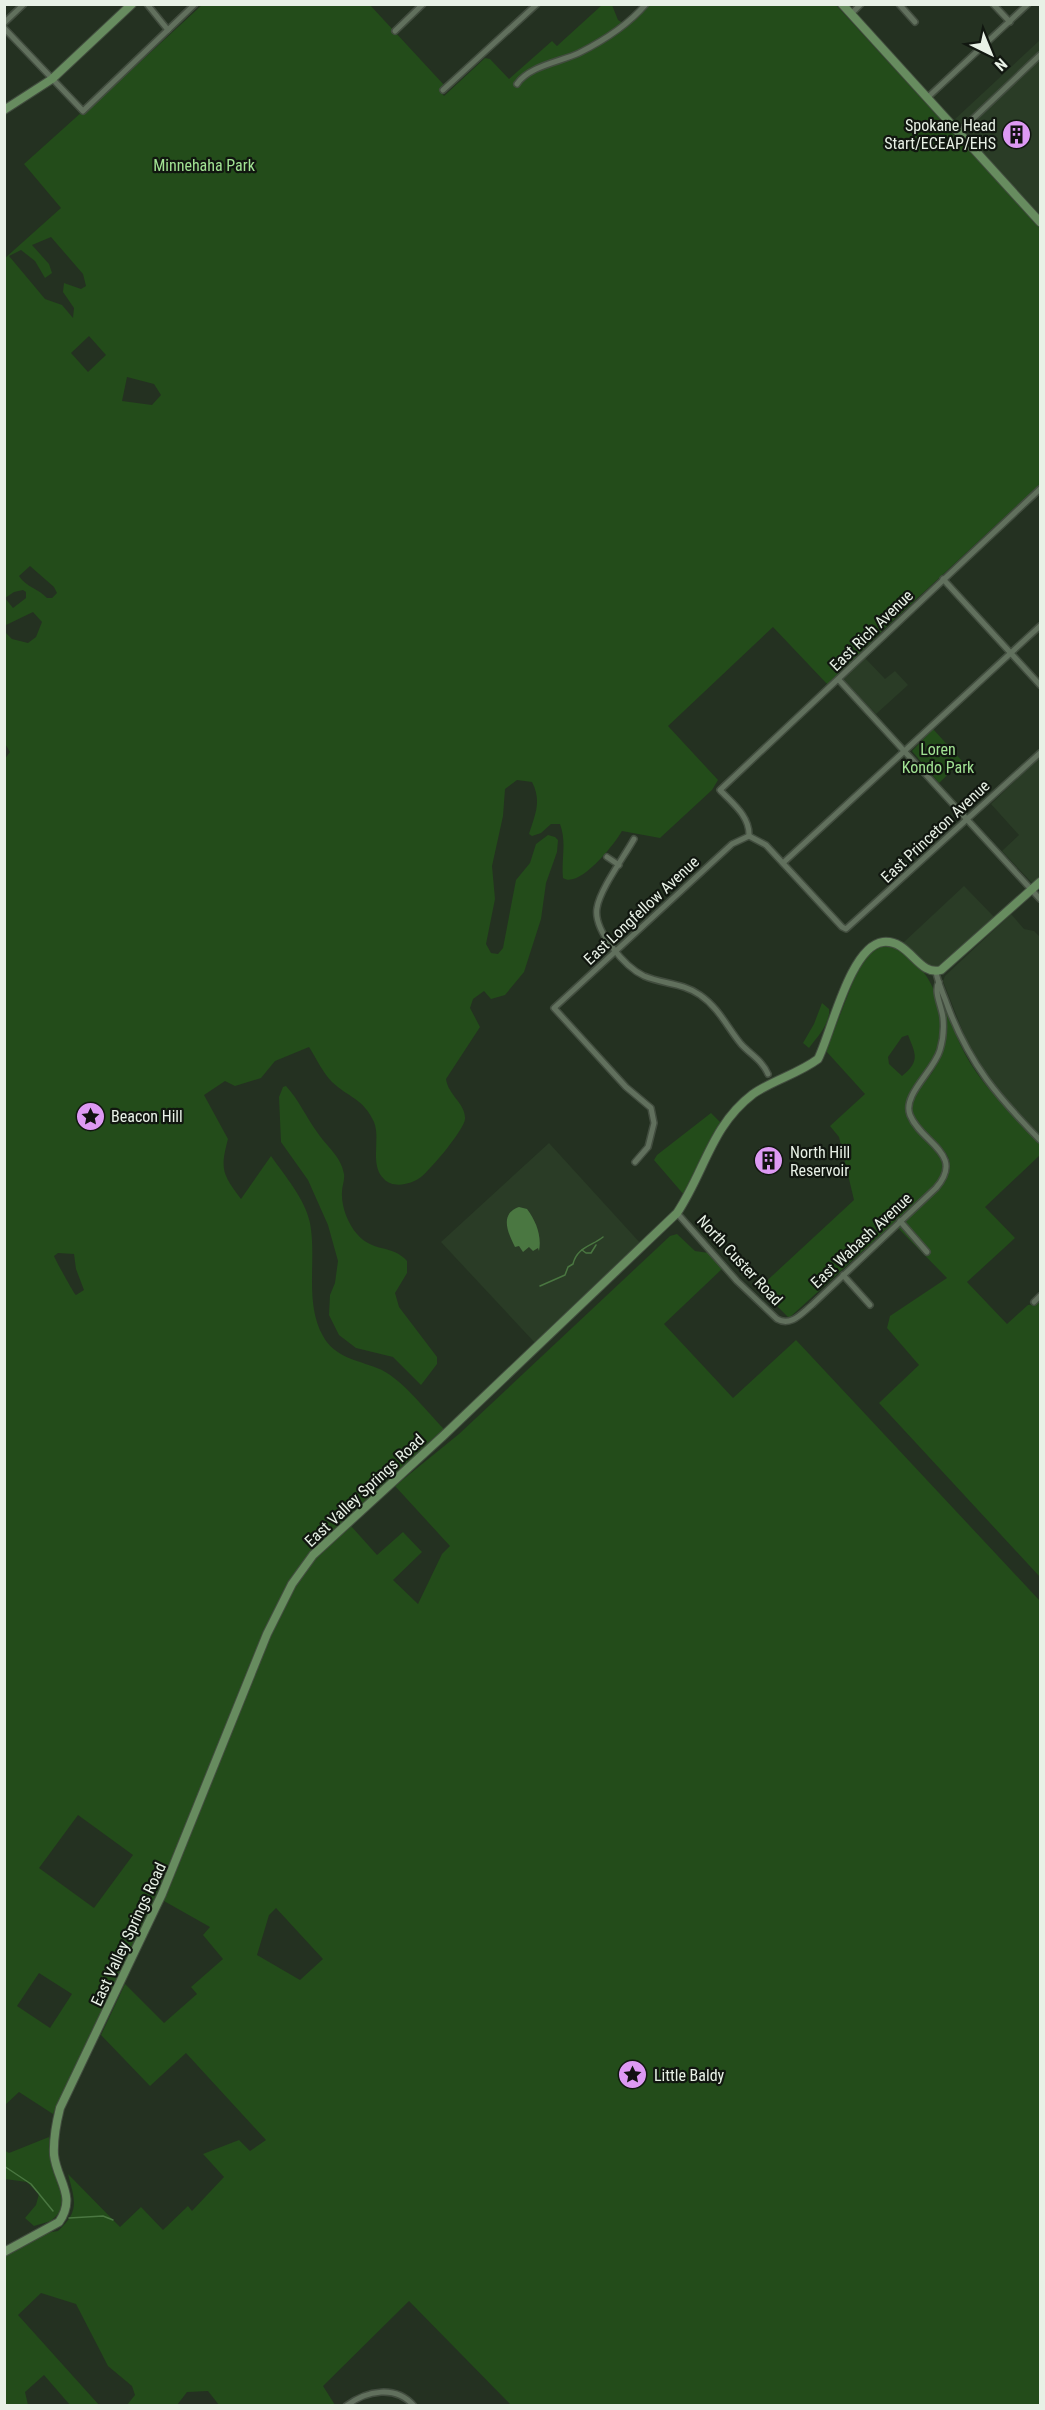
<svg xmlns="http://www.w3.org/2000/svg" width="1045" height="2410" font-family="'Roboto Condensed',sans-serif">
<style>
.built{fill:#2a3c26}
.green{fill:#234c1a;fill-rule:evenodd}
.water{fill:#4a7741}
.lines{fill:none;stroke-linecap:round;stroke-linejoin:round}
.stream{stroke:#4a7741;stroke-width:1.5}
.street-casing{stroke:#424d3f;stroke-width:8}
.secondary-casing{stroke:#424d3f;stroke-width:10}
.street{stroke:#61705d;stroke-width:5}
.secondary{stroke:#678c5f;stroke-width:8}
.labels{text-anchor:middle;stroke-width:4.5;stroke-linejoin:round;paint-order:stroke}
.poi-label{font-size:16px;fill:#e8f1e6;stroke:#111710;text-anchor:start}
.park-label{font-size:16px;fill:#a1e293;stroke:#111710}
.street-label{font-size:16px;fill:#e8f1e6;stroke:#111710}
</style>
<rect width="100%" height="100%" fill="#243121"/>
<g class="built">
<path d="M1040,40V216L954,120Z"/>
<path d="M865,658L885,679L895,671L908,685L876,714L843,679Z"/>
<path d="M1040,757V877L1033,884L1002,851L1019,835L991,804Z"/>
<path d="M964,886L996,919L947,965L934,968L924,963L903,943Z"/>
<path d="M1011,914L1024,929L1034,931L1039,936L1040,935V1135L989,1081L972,1055L943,981L945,976Z"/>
<path d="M549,1143L642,1245L536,1344L441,1242Z"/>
</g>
<g class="green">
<path d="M203,4L370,5L444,85L439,90L444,96L485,58L490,59L509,79L552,41L557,46L602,5H612L618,20L623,23L643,5H836L1040,228V484L880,633L828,685L773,627L668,726L718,780L712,790L660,838L622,831C614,845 579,889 563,878C561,859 567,843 560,824H551L541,833L532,836L529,834C535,815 542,801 532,782L517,780L505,789L503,816L492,866L495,899L486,944L491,953L498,954L503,948L516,880L530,863L536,844L548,835L555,837L558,840L557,852L546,883L541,919L524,972L505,995L491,999L484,991L473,999L470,1008L480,1027L446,1079C448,1095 466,1104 465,1119C464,1130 431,1169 421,1177C412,1184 393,1189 384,1179C369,1165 381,1139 374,1122C363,1098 349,1098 332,1082C323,1073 316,1058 309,1047L275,1061L261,1078L235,1086L225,1081L204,1095L228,1139C220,1169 222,1174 241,1199L271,1156C285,1176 305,1199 310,1223C317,1260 304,1302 323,1336C334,1357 357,1360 377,1368C400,1376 426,1411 444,1429L312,1550L274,1610L177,1850L120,1977L53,2114L19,2092L4,2106V760L10,752L4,742V259L61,208L24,164L83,111L88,110ZM51,237L83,274L86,286L81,289L64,283L63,292L74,308L73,318L62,305L45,299L9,256L21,250L35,261L45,278L52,273L49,264L32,245ZM89,336L106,355L88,372L71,353ZM127,377L154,384L161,395L152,405L122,401ZM30,566L54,587L57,593L52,598H47C39,589 26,587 19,576ZM23,590L26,592V598L13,608L5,598L14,592ZM33,612L42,622L36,637L28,643L12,639L6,633V625ZM58,1253L74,1254L76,1269L84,1290L76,1295C74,1294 55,1259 54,1256ZM78,1815L133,1855L94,1908L39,1868ZM39,1973L72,1994L50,2028L17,2006Z"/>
<path d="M933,729L962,761L939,783L912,751Z"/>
<path d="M886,944C931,959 955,1018 934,1061C927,1076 905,1090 907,1107C907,1113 912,1117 916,1122C929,1140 950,1158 940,1181L789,1318L759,1288L854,1200L839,1137L830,1126L865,1094L826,1051L861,961L869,950ZM908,1035C916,1055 920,1061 902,1076L889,1064L888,1057L902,1037Z"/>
<path d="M940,989C947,1011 954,1033 965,1054C983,1088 1015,1116 1040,1144V1155L985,1207L1015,1238L967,1282L1007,1324L1028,1305L1035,1304L1040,1299V1577L879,1403L919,1365L887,1328L890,1316L947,1278L896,1226C912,1213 932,1199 944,1182C969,1147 909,1136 911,1105C912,1094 922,1086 928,1078C949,1052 948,1020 938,991Z"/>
<path d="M822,1003L829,1009C831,1023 817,1037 809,1048L803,1043L814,1024Z"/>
<path d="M286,1086C299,1100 306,1117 317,1132C326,1146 341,1156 344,1174C345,1180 342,1186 342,1192C341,1206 348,1224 357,1234C373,1253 392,1244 407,1261V1273L395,1293L399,1307L437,1357V1364L421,1385L393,1357L356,1348L339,1335L329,1315L330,1295L335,1283L338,1261L328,1225L308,1180L281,1142L279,1097L283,1087Z"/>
<path d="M711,1113L721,1123C704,1144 697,1172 685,1196L654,1160L657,1155Z"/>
<path d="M677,1234L695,1251L709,1253L723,1268L664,1324L733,1398L796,1340L1040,1601V2405H511L409,2301L323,2386L335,2405H219L208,2391L187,2392L177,2405H127L135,2395L132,2386L108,2366L76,2304L41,2293L18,2315L99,2405H70L44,2375L25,2392L28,2405H5L4,2257C21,2245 37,2233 58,2231C80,2211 75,2201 68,2174L120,2227L141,2207L163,2230L188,2206L192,2211L224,2177L203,2154L239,2140L250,2151L266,2140L186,2053L150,2086L101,2035L125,1984L164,2023L197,1994L191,1987L223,1959L203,1935L210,1927L164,1901L267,1644L295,1586L315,1558L351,1526L377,1555L403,1532L422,1552L393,1580L418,1604L442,1554L450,1546L395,1486L459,1434L670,1236ZM276,1908L323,1959L300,1980L257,1955L269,1915Z"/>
<path d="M49,2137L53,2165L62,2190L64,2208L51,2221L34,2226L25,2218L36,2205L39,2194L27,2182L5,2179L4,2150L9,2153Z"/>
</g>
<path class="water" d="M519,1207L527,1209C536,1221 542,1236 539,1251L538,1248L533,1251L529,1247L523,1252L519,1246L515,1247C508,1233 499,1214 519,1207Z"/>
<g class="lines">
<g class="stream">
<path d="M582,1250L586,1253H591L596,1245"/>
<path d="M540,1286L565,1275L568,1267L573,1264C577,1247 592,1246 603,1237"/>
<path d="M4,2166L31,2184L53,2211"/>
<path d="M69,2218L103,2216L113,2220"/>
</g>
<defs>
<g id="street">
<path d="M147,4L168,30"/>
<path d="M899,4L915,22"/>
<path d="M993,4L1010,22"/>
<path d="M851,14L861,4"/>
<path d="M4,23L24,4"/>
<path d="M4,28L83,111L195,4"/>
<path d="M395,31L423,4"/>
<path d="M517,84C529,66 560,62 579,53C603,41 628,25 646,4"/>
<path d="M443,90L537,4"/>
<path d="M927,98L1028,4"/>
<path d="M959,132L1040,55"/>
<path d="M943,579L1040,685"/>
<path d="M839,680L1040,899"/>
<path d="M749,836C750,816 732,803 720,790L1040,489"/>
<path d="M749,836L766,845L842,927L846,929L1040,753"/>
<path d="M634,839C624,857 600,889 597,908C593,930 625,967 644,976C663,984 683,983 700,995C719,1008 727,1027 741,1044C751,1055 762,1060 768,1074"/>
<path d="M607,857L619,865"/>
<path d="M783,863L1040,626"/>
<path d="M936,972C938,984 944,995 948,1007C970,1065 998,1097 1040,1140"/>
<path d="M635,1162L648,1147L654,1123L651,1108L626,1087L554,1008L732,844L749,836"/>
<path d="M677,1213L737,1281L777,1319C791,1327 802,1313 812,1305L936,1188C966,1154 921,1143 910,1115C902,1095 934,1071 940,1050C943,1040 944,1028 943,1018C942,1007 933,991 939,982"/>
<path d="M900,1221L927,1252"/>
<path d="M843,1275L870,1305"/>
<path d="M1034,1302L1040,1296"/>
<path d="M346,2406C367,2390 396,2385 414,2406"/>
</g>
<g id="secondary">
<path d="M842,4L1040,222"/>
<path d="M4,110L52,79L132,4"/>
<path d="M4,2252L59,2222C77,2196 57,2181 54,2155C53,2138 56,2124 60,2108L162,1894L267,1634L292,1584L313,1555L443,1436L677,1213C705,1171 711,1126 753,1094C773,1080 798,1074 818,1059C831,1034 850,946 883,942C910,939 918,977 941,970L1040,882"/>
</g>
</defs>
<use href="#street" class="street-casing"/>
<use href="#secondary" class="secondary-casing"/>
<use href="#street" class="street"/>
<use href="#secondary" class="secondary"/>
</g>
<defs>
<symbol id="building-disc" viewBox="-11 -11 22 22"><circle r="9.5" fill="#dd99f3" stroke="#111710"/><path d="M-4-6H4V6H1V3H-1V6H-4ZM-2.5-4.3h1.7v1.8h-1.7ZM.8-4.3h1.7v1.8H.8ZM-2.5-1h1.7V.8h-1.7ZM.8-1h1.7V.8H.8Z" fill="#111"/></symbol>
<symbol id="sight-disc" viewBox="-11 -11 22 22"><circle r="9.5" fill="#dd99f3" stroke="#111710"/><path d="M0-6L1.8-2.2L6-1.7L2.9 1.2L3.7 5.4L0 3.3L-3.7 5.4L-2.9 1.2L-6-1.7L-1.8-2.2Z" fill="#111"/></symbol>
</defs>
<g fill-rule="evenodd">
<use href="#building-disc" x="1000" y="118" width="33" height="33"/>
<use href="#sight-disc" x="74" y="1100" width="33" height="33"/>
<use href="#building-disc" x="752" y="1144" width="33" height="33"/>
<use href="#sight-disc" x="616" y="2058" width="33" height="33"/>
</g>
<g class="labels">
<g class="poi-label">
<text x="996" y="131" text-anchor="end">Spokane Head<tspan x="996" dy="18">Start/ECEAP/EHS</tspan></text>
<text x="111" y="1122">Beacon Hill</text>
<text x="790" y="1158">North Hill<tspan x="790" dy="18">Reservoir</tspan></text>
<text x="654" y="2081">Little Baldy</text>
</g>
<g class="park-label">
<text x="204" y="171">Minnehaha Park</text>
<text x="938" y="755">Loren<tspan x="938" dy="18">Kondo Park</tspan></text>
</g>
<g class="street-label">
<text transform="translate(871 630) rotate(-44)" y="6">East Rich Avenue</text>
<text transform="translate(935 831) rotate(-43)" y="6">East Princeton Avenue</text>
<text transform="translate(641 910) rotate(-43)" y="6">East Longfellow Avenue</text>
<text transform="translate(861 1240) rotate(-43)" y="6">East Wabash Avenue</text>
<text transform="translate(740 1260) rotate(47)" y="6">North Custer Road</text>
<text transform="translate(364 1490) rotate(-43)" y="6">East Valley Springs Road</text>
<text transform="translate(128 1934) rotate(-65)" y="6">East Valley Springs Road</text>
</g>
</g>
<rect width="1045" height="2410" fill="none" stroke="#e8f1e6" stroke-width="12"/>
<g transform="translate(991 54) rotate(137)" stroke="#111710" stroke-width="4.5" paint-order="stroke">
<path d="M0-4.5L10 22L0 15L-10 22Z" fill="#e8f1e6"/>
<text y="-9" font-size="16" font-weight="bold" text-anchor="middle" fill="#e8f1e6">N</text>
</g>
</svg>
